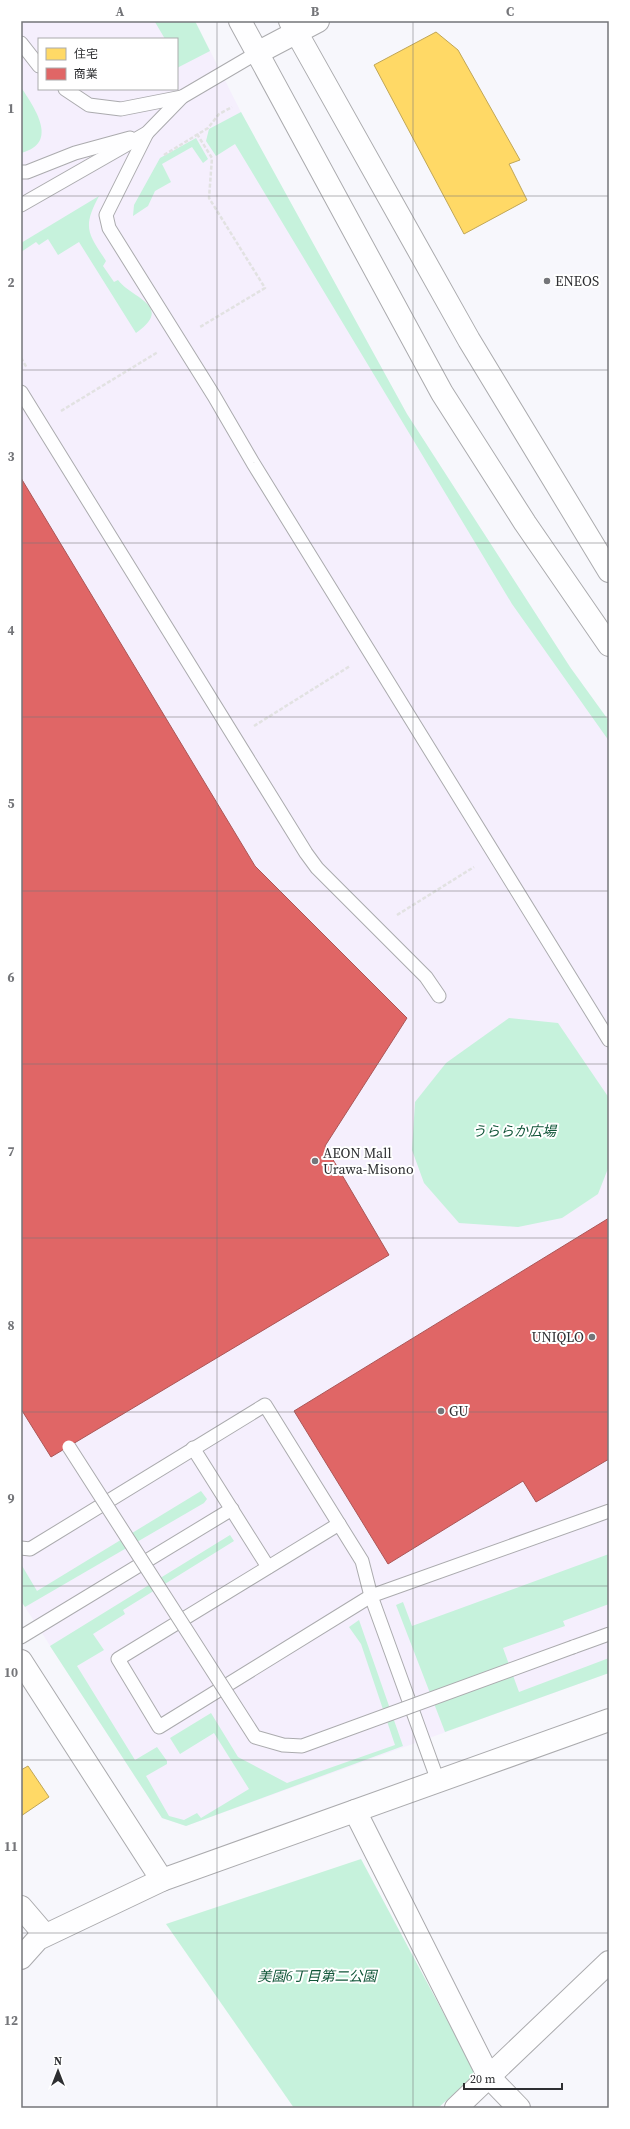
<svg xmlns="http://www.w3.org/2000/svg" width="630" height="2129" font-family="'Source Serif 4','Noto Sans JP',serif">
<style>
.commercial{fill:#f5effd;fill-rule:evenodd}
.green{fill:#c6f2dc}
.homes{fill:#ffd966;stroke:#c0a656}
.shops{fill:#e06666;stroke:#ab5656}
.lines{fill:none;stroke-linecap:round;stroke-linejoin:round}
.lane-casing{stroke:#ababae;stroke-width:15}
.street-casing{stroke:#ababae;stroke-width:24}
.secondary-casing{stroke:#ababae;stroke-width:24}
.path{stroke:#e2e2e2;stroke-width:2.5;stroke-dasharray:4 2;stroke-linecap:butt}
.lane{stroke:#fefeff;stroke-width:13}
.street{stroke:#fefeff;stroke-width:22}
.secondary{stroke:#fefeff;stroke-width:22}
.lane-bridge-casing{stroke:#ababae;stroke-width:15;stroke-linecap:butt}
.lane-bridge{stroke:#fefeff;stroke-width:13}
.grid{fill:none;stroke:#747579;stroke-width:1;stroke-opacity:0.55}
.poi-dot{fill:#747579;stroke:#fff;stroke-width:1.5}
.labels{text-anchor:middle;stroke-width:4;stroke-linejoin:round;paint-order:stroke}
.poi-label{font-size:14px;fill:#2e2f32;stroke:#fff;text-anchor:start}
.park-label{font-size:14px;font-style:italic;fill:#105538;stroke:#fff}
.neatline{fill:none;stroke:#747579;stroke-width:1.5}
.grid-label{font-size:13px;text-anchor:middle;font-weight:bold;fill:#747579}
</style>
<rect width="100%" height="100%" fill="#f7f7fc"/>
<path class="commercial" d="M21,21H195L248,126L407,414L570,667L609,721V1673L186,1826L162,1818L21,1601ZM39,39H177V89H39Z"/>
<g class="green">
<path d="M158,21H195L210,51L177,68V39H165L155,22Z"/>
<path d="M21,87C33,106 61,143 21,153Z"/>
<path d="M241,112L407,414L570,667L609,721V741L512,604L235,144L216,156L206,141L209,129Z"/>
<path d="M196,138L208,159L203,163L192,147L162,164L171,182L155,191L148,206L133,216L134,205L160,158Z"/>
<path d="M99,196C82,228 88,233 106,261L103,266L114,282L118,280C131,298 175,306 136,333L79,242L58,255L48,239L39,245L36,242L21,252V243Z"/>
<path d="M509,1018L558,1023L609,1098V1166L598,1194L562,1218L518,1227L459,1223L424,1183L412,1150L415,1102L446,1063Z"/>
<path d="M201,1491L207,1499L204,1503L25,1607L21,1601V1564L37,1591Z"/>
<path d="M230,1535L234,1541L123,1610L125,1614L93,1634L104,1650L77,1666L135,1760L157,1747L167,1761V1764L146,1776L169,1816L184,1820L197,1813L201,1818L249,1789L214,1733L180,1754L170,1738L211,1713L238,1757L287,1783L395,1745L361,1644L349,1627L359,1620L403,1746L186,1826L162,1818L50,1646Z"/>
<path d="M609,1554V1604L563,1621L565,1626L503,1648L519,1692L609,1658V1673L445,1732L396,1605L403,1602L412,1626Z"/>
<path d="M361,1859L476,2074L438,2108H294L166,1924Z"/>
</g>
<g class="homes">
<path d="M436,32L458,50L520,160L509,164L527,200L464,234L374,65Z"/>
<path d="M28,1766L49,1797L21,1816V1770Z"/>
</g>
<g class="shops">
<path d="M21,478L255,866L407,1018L325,1146L389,1255L51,1457L21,1409Z"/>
<path d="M609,1218V1459L536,1502L523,1481L388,1564L294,1411Z"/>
</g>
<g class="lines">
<defs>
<g id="lane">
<path d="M21,43L39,66"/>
<path d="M65,89L89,105L121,109L182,97"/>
<path d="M147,133L106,215L109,228L214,396L253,463L609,1040"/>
<path d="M21,172H27L75,153L130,138"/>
<path d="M21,205L147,133L182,97L257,53"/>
<path d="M21,392L306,853L317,868L426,977L439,996"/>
<path d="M193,1448L268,1567"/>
<path d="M339,1524L118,1659L159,1727L371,1596L609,1511"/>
<path d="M21,1548L30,1549L265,1405L362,1561L371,1596L438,1781"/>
<path d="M21,1637L232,1509"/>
<path d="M573,1647L609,1634"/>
</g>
<g id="street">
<path d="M21,1661L162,1880L38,1939L21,1958"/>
<path d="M355,1811L489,2077L519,2108"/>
<path d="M21,1907L45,1935"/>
<path d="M456,2108L609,1962"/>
</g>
<g id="secondary">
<path d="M240,21L442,393L525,523L609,645"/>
<path d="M290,21L469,340L609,571"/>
<path d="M257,53L318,21"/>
<path d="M162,1880L609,1720"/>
</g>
</defs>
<use href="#lane" class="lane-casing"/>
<use href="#street" class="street-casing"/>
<use href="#secondary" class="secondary-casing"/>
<g class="path">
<path d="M197,134L212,158L209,198L265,288L200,327"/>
<path d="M164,155L208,128L219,114L232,107"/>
<path d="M21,358L27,368"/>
<path d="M61,411L158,352"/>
<path d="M254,726L350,666"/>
<path d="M397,915L474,867"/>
</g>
<use href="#lane" class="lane"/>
<use href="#street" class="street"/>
<use href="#secondary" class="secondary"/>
<defs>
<path id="lane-bridge" d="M69,1447L255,1737L283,1745L302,1746L573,1647"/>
</defs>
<use href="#lane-bridge" class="lane-bridge-casing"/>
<use href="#lane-bridge" class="lane-bridge"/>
</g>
<path class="grid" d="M217,21V2108M413,21V2108M21,196H609M21,370H609M21,543H609M21,717H609M21,891H609M21,1064H609M21,1238H609M21,1412H609M21,1586H609M21,1760H609M21,1933H609"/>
<g class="poi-dot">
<circle cx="547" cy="281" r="4"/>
<circle cx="315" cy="1161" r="4"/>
<circle cx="592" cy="1337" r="4"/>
<circle cx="441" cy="1411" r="4"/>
</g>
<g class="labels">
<g class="poi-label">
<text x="555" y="286">ENEOS</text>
<text x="323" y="1158">AEON Mall<tspan x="323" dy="16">Urawa-Misono</tspan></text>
<text x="584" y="1342" text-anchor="end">UNIQLO</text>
<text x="449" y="1416">GU</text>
</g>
<g class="park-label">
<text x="514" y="1136">うららか広場</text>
<text x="317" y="1981">美園6丁目第二公園</text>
</g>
</g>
<rect width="630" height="2129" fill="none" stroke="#ffffff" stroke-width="44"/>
<rect x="38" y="38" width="140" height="52" fill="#ffffff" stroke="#abacad"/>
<rect x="46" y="48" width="20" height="12" fill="#ffd966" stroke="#abacad"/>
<text x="74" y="58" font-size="12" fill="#2e2f32">住宅</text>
<rect x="46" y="68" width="20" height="12" fill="#e06666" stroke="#abacad"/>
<text x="74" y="78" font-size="12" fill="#2e2f32">商業</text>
<g transform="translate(58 2071)" stroke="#ffffff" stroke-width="3" paint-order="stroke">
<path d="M0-3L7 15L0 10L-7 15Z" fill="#2e2f32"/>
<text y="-6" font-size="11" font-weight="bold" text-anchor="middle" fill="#2e2f32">N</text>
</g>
<path d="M464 2083v6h98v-6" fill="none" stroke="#2e2f32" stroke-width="2"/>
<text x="470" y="2083" font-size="12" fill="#2e2f32" stroke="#ffffff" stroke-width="3" paint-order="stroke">20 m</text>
<rect x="22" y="22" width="586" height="2085" class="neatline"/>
<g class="grid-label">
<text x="120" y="16">A</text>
<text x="315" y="16">B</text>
<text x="510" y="16">C</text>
<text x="11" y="113">1</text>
<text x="11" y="287">2</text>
<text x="11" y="461">3</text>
<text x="11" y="635">4</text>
<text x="11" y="808">5</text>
<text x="11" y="982">6</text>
<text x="11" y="1156">7</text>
<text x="11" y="1330">8</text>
<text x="11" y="1503">9</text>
<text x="11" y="1677">10</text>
<text x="11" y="1851">11</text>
<text x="11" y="2025">12</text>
</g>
</svg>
